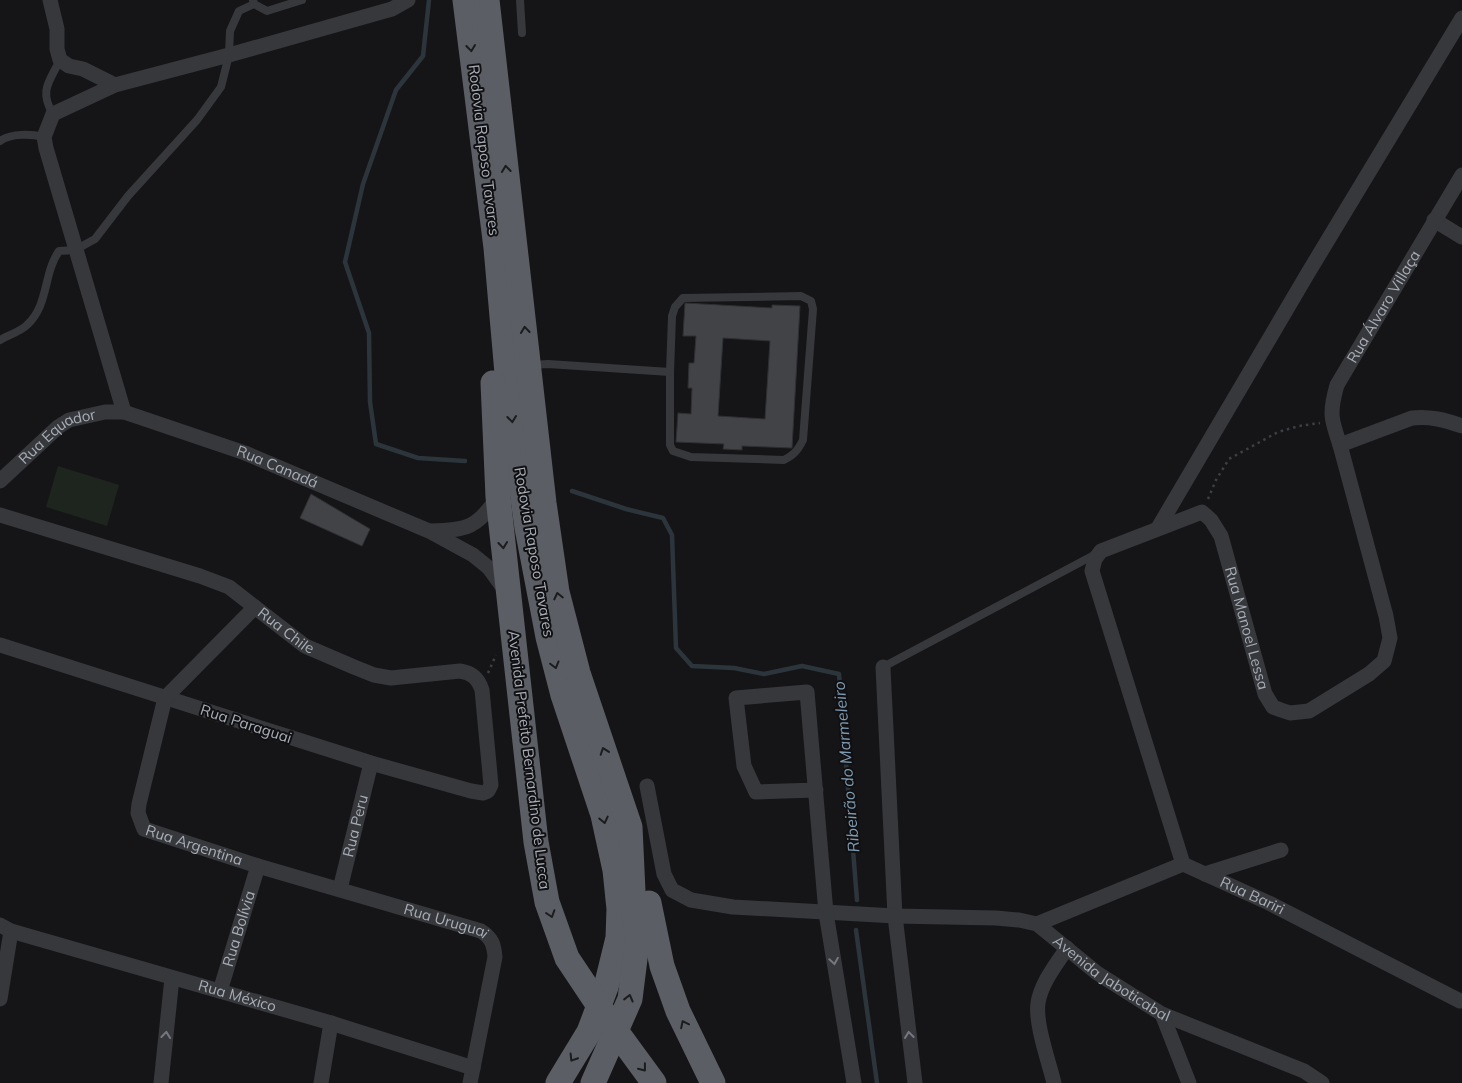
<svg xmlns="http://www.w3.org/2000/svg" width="1462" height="1083" font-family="Mulish,sans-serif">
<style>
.green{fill:#1e251e}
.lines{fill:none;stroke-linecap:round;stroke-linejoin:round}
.stream{stroke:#2c353b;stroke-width:4.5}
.building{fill:#424347;stroke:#2f3033;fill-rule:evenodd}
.path{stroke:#3c3f43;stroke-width:2.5;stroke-dasharray:2.5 4;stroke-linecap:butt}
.service{stroke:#36383c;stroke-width:8}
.minor{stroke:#36383c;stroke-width:15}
.trunk{stroke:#5b5e64;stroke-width:25}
.oneway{stroke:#1b1c1e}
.oneway2{stroke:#757880}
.labels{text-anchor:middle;stroke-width:4;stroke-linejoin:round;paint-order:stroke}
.street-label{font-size:15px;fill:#a8adb7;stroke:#101012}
.water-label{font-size:16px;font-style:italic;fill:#7f9bb2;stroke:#101012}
</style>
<rect width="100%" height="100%" fill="#151517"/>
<path class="green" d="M58,466L119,485L107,526L46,507Z"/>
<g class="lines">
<g class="stream">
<path d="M429,0L423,56L396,90L363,184L345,262L369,333L370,402L376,444L418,458L465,461"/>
<path d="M572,491L626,509L663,518L672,535L676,648L692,666L734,668L764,674L802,666L839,674L857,900"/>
<path d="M856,930L877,1083"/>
</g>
</g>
<g class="building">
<path d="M685,303L772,308V305L800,306L792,448L742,446V450L723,449L724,444L676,442L678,413L691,414L692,388H688L689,363H694L696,336H683ZM723,338L770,341L765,419L718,416Z"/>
<path d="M311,494L370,529L362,546L300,518Z"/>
</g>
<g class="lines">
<g class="path">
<path d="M1208,499L1216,480L1229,459L1278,432L1299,426L1320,423"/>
<path d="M488,673L496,655"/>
</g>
<g class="service">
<path d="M253,0L254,4L267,11L302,0"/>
<path d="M520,0L522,33"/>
<path d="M53,114C39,91 49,82 60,60"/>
<path d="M0,141C11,133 31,134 44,137"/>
<path d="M801,296L811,301L813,309L803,440C798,450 794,455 784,460L691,457L673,451L670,445V372L672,316L675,307L683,298Z"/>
<path d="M0,340C8,335 20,332 27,325C49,305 43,274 59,251L75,250L95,239L128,196L197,120L221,87L229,55L230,31L239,11L254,4"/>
<path d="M531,365L548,364L670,372"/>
<path d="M883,667L1096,554"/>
</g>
<g class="minor">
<path d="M50,0L57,29V49L60,60L69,66L83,69L115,85"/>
<path d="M1434,220L1462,237"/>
<path d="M124,412L46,148L44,137L53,114L115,85L229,55L392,9L408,0"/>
<path d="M1340,445L1412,418C1430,416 1445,420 1462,426"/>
<path id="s1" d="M0,481L58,427L69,420L105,412H124L245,453L429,531L473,555L489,568L505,590"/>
<path id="s2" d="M0,515L200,576L229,587L305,646L354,667L374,675L391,678L460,671C472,673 478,678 482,690L491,785L488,791L483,793L471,791L371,763L0,645"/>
<path d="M1158,528L1308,273L1462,18"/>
<path d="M431,531C467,530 477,528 498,497"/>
<path d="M883,667L895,916L915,1083"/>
<path id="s3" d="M165,698L139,804L138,813L144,829L258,866L481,931C492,938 494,945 495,957L470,1083"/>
<path d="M165,698L255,607"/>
<path id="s4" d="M647,786L664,874L672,890L691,900L733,907L895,916L996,918L1019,920L1037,924L1097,973L1162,1014L1304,1071L1322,1083"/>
<path d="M816,790L756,792L744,766L736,698L807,692L826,913L854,1083"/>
<path id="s5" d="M1183,864L1092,571L1095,559L1101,551L1202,512L1211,520L1221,536L1265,694L1273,707L1281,710L1290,713L1309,711L1369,674L1384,661L1390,638L1386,616L1340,445C1331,419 1329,413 1337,385L1462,175"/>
<path d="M1205,874L1281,850"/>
<path id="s6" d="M340,889L371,763"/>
<path id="s7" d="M1037,924L1183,864L1269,903L1460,1001"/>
<path id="s8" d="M0,925L11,931L331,1023L473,1068"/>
<path id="s9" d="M220,991L258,866"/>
<path d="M0,999L11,931"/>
<path d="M1162,1014L1189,1083"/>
<path d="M161,1083L172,978"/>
<path d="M321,1083L331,1023"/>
<path d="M1054,1083C1049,1062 1035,1024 1038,1003C1041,983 1056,965 1067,948"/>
</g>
<g class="trunk">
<path d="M465,0L496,248L509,396L527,528L548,637L563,695L603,815L615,870L619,909L618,938L606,987L589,1032L558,1083"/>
<path d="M487,0L544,503L557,592L578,673L630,827L634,913L638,935L630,999L593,1083"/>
<path d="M493,383L498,497L536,842L547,902L567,958L613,1027L654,1083"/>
<path d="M649,903L662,966L678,1011L713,1083"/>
</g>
</g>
<defs><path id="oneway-chevron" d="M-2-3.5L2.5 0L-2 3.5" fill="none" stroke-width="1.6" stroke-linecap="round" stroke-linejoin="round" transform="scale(1.25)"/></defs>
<g class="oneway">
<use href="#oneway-chevron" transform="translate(471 48) rotate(83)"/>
<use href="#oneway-chevron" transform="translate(506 169) rotate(-96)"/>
<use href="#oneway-chevron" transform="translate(525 330) rotate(-96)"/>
<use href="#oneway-chevron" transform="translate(512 419) rotate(83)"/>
<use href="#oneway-chevron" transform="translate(503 545) rotate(84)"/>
<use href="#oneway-chevron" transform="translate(558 596) rotate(-103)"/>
<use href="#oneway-chevron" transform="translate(555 665) rotate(75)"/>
<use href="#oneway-chevron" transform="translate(604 751) rotate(-109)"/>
<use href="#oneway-chevron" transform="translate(604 820) rotate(77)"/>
<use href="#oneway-chevron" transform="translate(551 914) rotate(72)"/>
<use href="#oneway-chevron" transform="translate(629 998) rotate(-76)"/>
<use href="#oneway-chevron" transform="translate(684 1024) rotate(-116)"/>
<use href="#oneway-chevron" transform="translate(573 1058) rotate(122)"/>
<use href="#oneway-chevron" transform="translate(643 1068) rotate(52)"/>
</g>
<g class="oneway2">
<use href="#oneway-chevron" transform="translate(834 961) rotate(81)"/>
<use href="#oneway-chevron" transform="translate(166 1035) rotate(-84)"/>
<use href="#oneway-chevron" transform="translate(909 1035) rotate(-97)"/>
</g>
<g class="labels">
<g class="street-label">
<text transform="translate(484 150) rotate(83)" y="5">Rodovia Raposo Tavares</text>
<text dy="5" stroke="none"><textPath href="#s5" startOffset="1151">Rua Álvaro Villaça</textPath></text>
<text dy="5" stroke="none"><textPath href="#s1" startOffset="74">Rua Equador</textPath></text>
<text dy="5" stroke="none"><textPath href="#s1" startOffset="311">Rua Canadá</textPath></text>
<text transform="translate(534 552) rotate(80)" y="5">Rodovia Raposo Tavares</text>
<text dy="5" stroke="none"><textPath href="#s5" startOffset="564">Rua Manoel Lessa</textPath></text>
<text dy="5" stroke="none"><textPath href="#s2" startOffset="312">Rua Chile</textPath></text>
<text transform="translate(246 724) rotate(18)" y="5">Rua Paraguai</text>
<text transform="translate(529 760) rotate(83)" y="5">Avenida Prefeito Bernardino de Lucca</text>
<text dy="5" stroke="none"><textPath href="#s6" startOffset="65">Rua Peru</textPath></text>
<text dy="5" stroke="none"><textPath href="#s3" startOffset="188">Rua Argentina</textPath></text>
<text dy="5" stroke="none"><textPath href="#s7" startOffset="234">Rua Bariri</textPath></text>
<text dy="5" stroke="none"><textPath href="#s3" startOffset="451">Rua Uruguai</textPath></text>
<text dy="5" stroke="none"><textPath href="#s9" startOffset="65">Rua Bolívia</textPath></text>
<text dy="5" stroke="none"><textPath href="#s4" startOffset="569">Avenida Jaboticabal</textPath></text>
<text dy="5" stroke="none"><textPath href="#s8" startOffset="248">Rua México</textPath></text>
</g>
<g class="water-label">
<text transform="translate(846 767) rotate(-95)" y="6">Ribeirão do Marmeleiro</text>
</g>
</g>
</svg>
